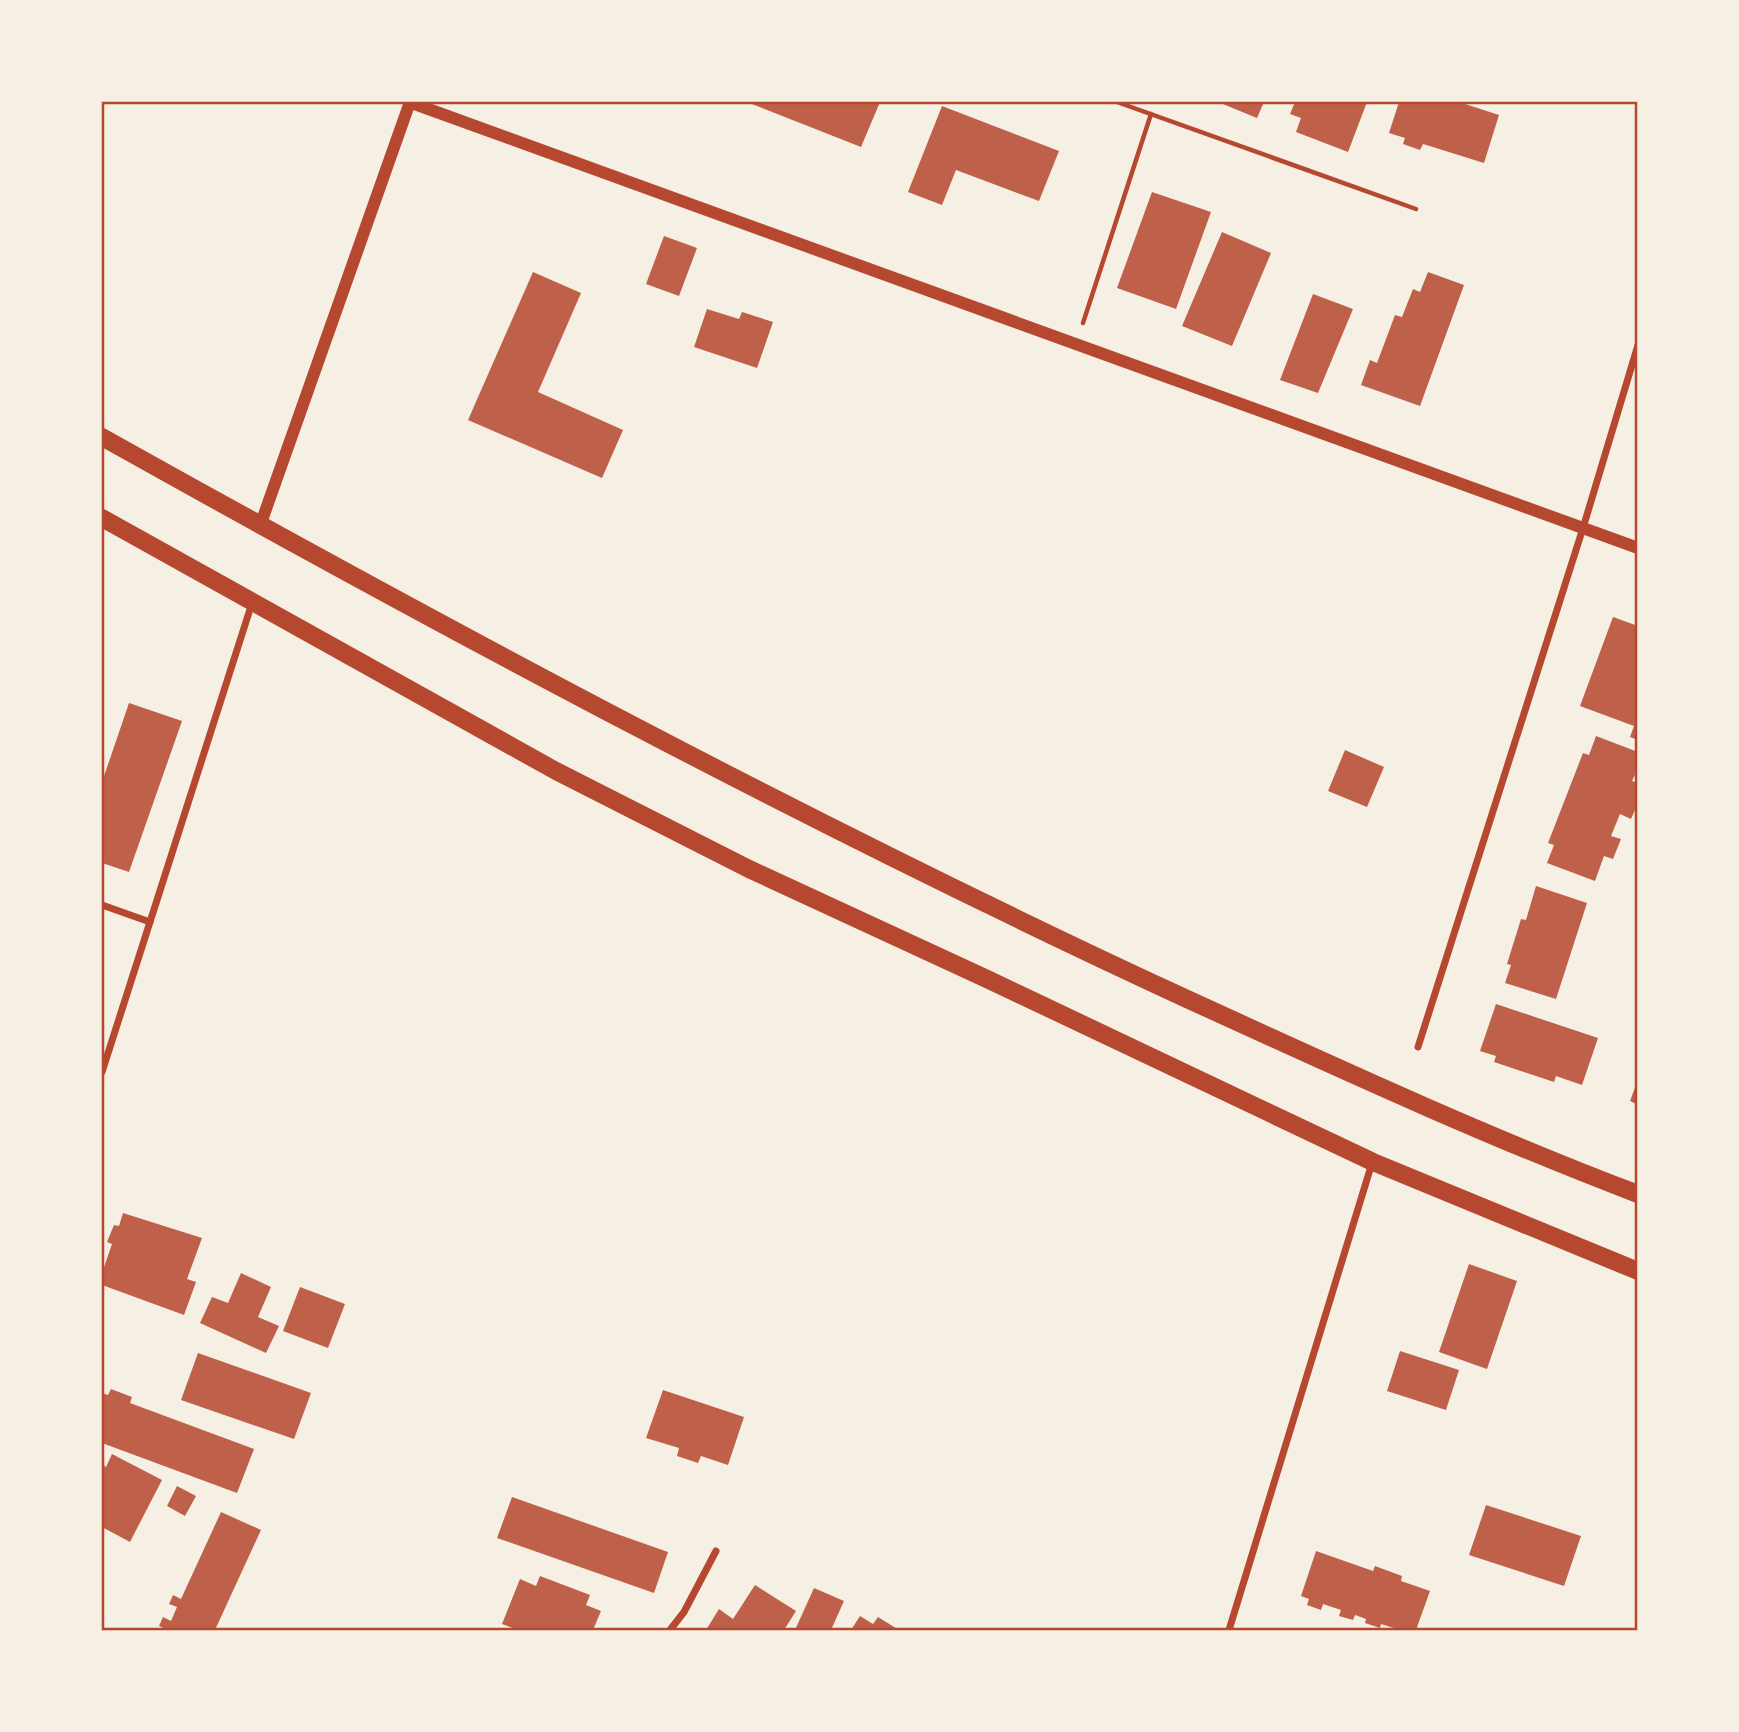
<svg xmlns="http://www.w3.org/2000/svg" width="1739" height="1732" font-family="'Fira Sans Condensed',sans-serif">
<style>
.building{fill:#bf614a}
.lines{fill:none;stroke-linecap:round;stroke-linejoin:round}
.path{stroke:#b5482f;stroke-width:4.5}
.minor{stroke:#b5482f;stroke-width:7}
.tertiary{stroke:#b5482f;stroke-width:12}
.primary{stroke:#b5482f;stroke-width:18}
.neatline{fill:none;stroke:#b5482f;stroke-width:2.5}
</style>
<rect width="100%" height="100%" fill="#f6efe4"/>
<g class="building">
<path d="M753,102H880L861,147L752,104Z"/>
<path d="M1218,102H1264L1257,118Z"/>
<path d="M1295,102H1367L1348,152L1296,132L1301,118L1290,114Z"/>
<path d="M1399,102H1459L1499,115L1484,163L1423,144L1420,150L1403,144L1405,138L1389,133Z"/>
<path d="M942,106L1059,151L1039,201L956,170L942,205L908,192Z"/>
<path d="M1152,192L1211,212L1176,309L1117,288Z"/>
<path d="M1222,232L1271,253L1232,346L1182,326Z"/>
<path d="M664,236L697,248L679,296L646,284Z"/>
<path d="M533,272L581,293L538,392L623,430L602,478L468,420Z"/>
<path d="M1428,272L1464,285L1420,406L1361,385L1370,360L1377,363L1395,315L1402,317L1413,289L1420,292Z"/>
<path d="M1313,294L1353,309L1318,393L1280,380Z"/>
<path d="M707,309L739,319L742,312L773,322L757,368L694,347Z"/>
<path d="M1613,617L1638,626V740L1630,737L1634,726L1580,706Z"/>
<path d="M129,703L182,721L129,872L102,863V782Z"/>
<path d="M1596,736L1638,752V768L1632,781L1638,783V803L1631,819L1620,814L1611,836L1621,839L1613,859L1604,856L1595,881L1547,863L1554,845L1548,843L1583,753L1589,755Z"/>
<path d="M1345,750L1384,767L1367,807L1328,791Z"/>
<path d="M1536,886L1587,903L1556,999L1505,983L1511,965L1507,964L1521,919L1526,920Z"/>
<path d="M1496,1004L1598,1038L1582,1085L1556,1076L1554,1082L1494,1062L1496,1056L1480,1051Z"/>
<path d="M1637,1082H1638V1105L1630,1101Z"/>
<path d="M123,1213L202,1238L187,1279L196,1282L184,1315L102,1285V1273L112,1244L107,1242L114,1225L119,1226Z"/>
<path d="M1469,1264L1517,1281L1487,1369L1439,1352Z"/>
<path d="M241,1273L271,1287L258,1317L279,1326L266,1353L200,1323L212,1297L228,1303Z"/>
<path d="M300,1287L345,1304L328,1348L283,1331Z"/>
<path d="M1400,1351L1459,1370L1446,1410L1387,1391Z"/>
<path d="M198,1353L311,1393L294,1439L181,1400Z"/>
<path d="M111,1389L132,1397L130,1403L254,1449L237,1493L102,1443V1393L108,1395Z"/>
<path d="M663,1390L744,1417L728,1465L701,1456L698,1463L677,1456L679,1448L646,1438Z"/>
<path d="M112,1454L162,1480L130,1542L102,1527V1464L106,1467Z"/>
<path d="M177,1486L196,1496L185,1516L167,1506Z"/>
<path d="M512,1497L668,1552L654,1593L497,1538Z"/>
<path d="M1486,1505L1581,1536L1564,1586L1469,1555Z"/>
<path d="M221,1512L261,1530L215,1630H167L159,1626L163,1617L171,1621L177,1607L169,1604L173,1595L181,1599Z"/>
<path d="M1316,1551L1373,1571L1375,1566L1402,1576L1401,1581L1430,1591L1416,1630H1400L1381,1624L1380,1628L1365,1623L1366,1619L1355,1615L1353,1620L1339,1616L1341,1610L1323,1604L1321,1610L1307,1605L1309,1599L1301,1596Z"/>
<path d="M540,1576L590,1595L586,1605L601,1611L593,1630H518L502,1624L520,1579L536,1586Z"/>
<path d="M755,1585L796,1611L784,1630H706L719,1609L733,1619Z"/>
<path d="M814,1588L844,1601L831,1630H795Z"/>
<path d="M860,1616L873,1624L878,1617L899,1630H851Z"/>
</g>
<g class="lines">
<g class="path">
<path d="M1117,102L1416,209"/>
<path d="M1083,323L1151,114"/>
</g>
<g class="minor">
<path d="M102,905L150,922"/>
<path d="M1418,1047L1583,528L1638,345"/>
<path d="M102,1072L252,603"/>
<path d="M670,1630L684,1612L716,1551"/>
<path d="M1229,1630L1372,1163"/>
</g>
<g class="tertiary">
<path d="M409,102L1638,548"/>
<path d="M260,526L410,102"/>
</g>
<g class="primary">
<path d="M102,437C458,636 817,828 1187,999C1336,1067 1485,1136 1638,1194"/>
<path d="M102,518L556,771L749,869L987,979L1373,1162L1638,1271"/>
</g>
</g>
<rect width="1739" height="1732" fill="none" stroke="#f6efe4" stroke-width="206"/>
<rect x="103" y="103" width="1533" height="1526" class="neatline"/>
</svg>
